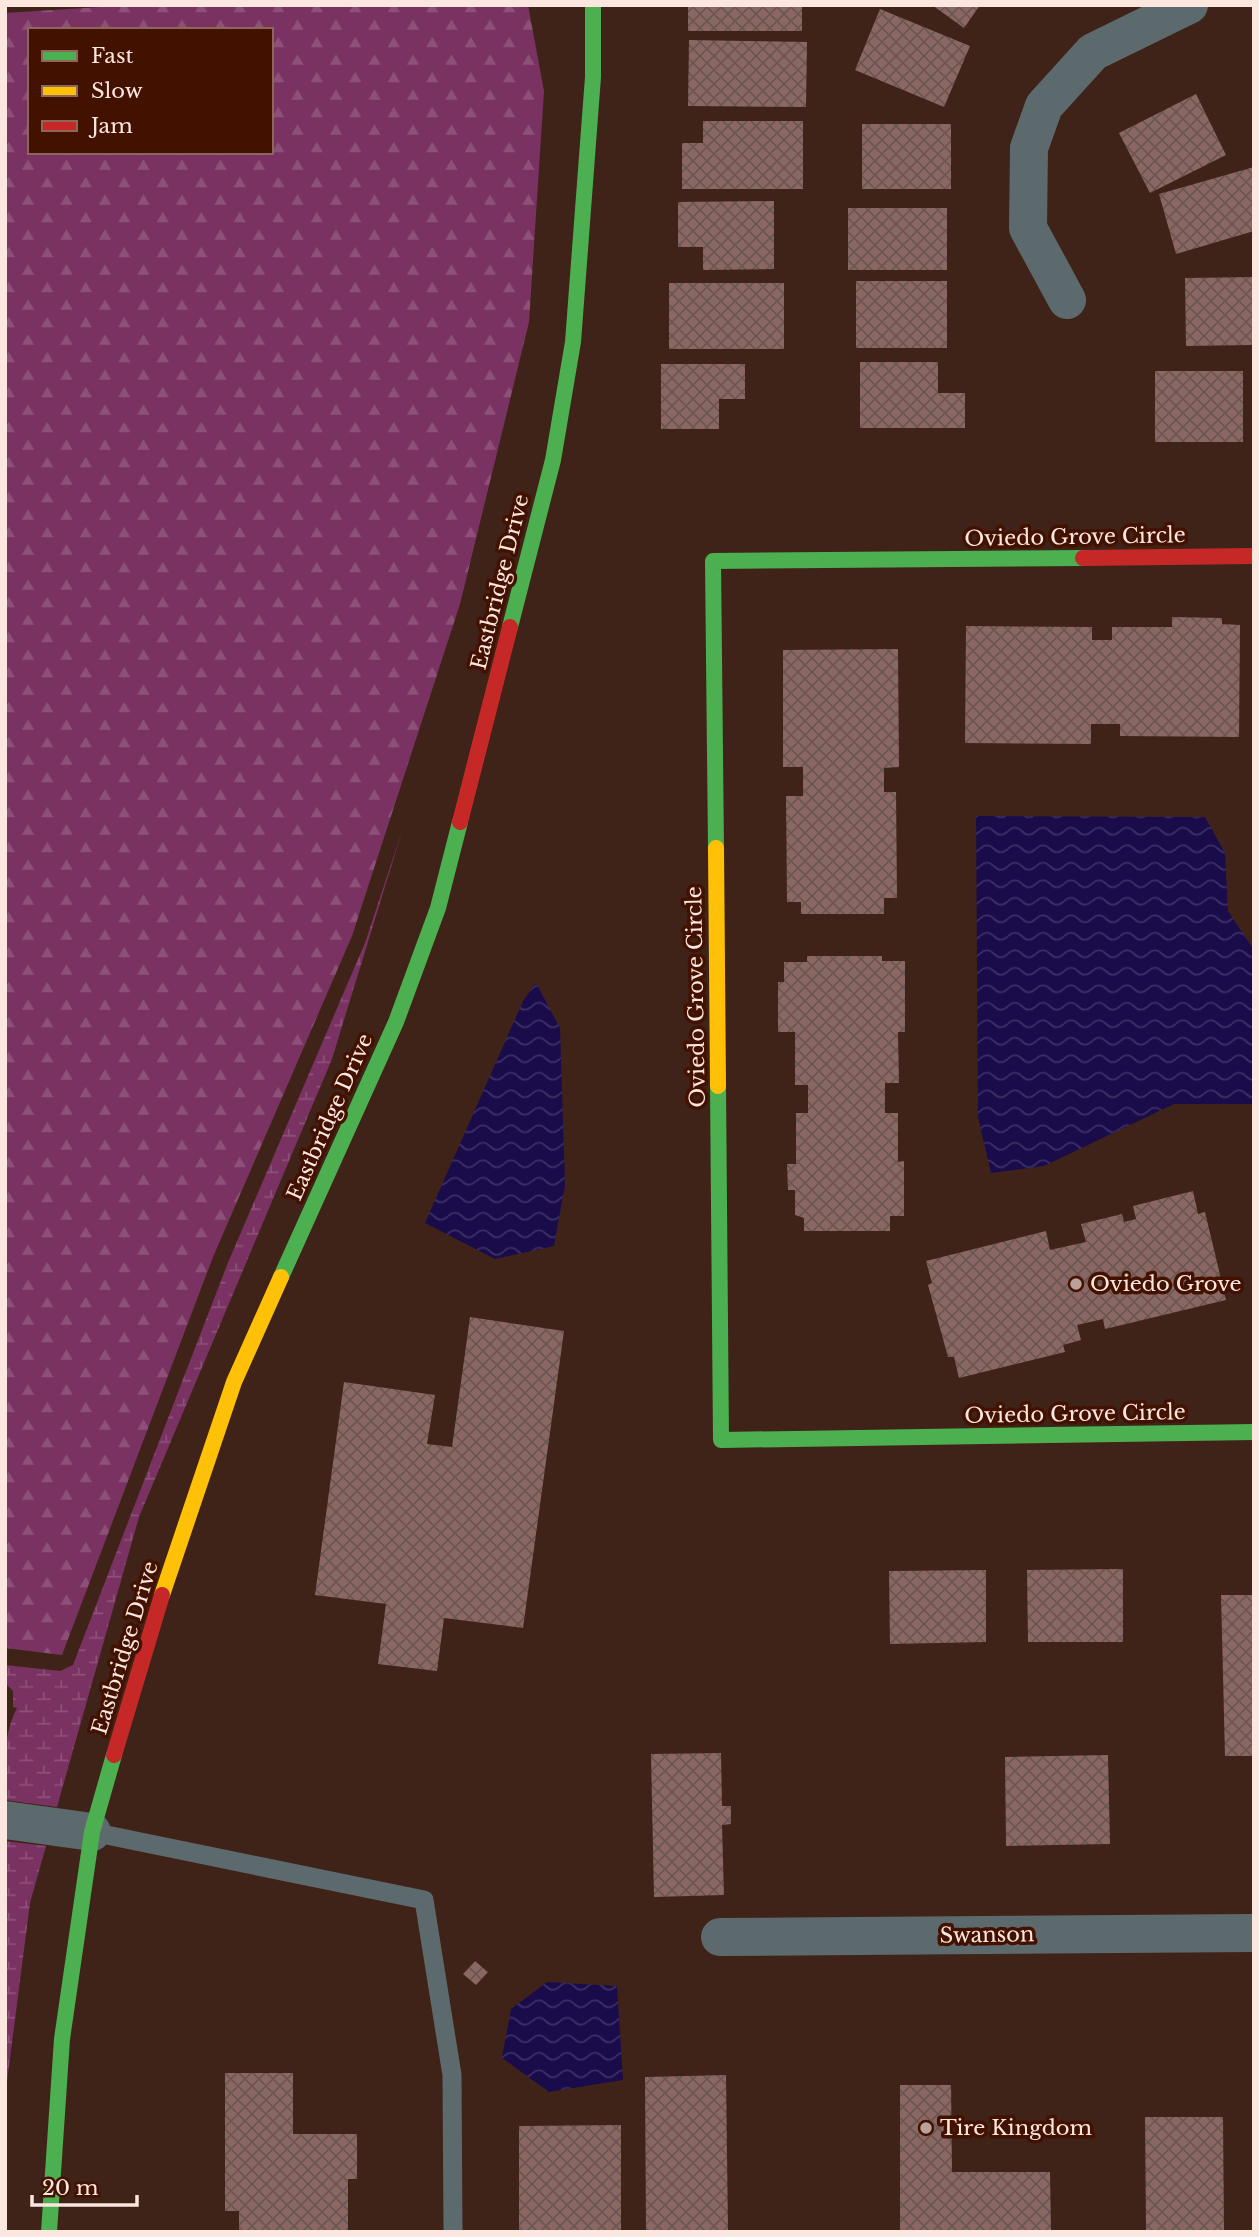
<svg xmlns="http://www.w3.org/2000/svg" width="1259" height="2237" font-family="'Libre Baskerville',serif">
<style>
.forest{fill:url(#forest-firs);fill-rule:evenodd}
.wetland{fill:url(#wetland-marsh)}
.water{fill:url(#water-waves)}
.building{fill:url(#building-cross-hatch)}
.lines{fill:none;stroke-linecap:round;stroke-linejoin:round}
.lane{stroke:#5d6a6d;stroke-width:19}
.street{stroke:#5d6a6d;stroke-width:38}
.fast{stroke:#4caf50;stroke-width:16}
.slow{stroke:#ffc107;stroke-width:16}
.jam{stroke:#c62828;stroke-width:16}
.poi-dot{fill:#baa29a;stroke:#431100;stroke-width:2.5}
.labels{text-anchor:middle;stroke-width:7;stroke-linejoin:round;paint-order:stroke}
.street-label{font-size:21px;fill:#fce7e0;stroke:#431100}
.poi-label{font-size:21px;fill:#fce7e0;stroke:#431100;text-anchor:start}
</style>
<defs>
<pattern id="forest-firs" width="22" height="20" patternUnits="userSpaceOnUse" patternTransform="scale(1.75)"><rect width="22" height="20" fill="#793262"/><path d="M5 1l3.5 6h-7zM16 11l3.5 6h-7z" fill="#8d5078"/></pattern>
<pattern id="wetland-marsh" width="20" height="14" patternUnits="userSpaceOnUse" patternTransform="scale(1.75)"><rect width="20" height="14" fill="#793262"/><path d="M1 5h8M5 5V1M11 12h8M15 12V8" fill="none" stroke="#8d5078"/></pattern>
<pattern id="water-waves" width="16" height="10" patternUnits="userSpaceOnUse" patternTransform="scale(1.75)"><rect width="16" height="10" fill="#1a0b4b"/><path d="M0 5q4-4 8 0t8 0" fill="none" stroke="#3c2f65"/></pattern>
<pattern id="building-cross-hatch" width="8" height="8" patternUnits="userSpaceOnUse" patternTransform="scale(1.75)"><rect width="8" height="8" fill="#8a6763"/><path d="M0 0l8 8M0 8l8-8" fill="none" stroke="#6b5653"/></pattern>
</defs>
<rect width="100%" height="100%" fill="#3f2319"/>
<path class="forest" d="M132,5H528L544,91L529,322L460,604L352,936L213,1257L62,1655L5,1648V13ZM30,30H271V152H30Z"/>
<g class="wetland">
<path d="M403,828L332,1059L139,1517L57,1807L5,1800C5,1769 2,1736 17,1708L13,1707V1691L5,1683V1665L60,1671L73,1665L227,1265L365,943Z"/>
<path d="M5,1841L46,1846L30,1903L5,2097Z"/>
</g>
<g class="water">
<path d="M976,816L1205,817L1225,853L1228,911L1254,950V1104H1174L1044,1166L991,1173L978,1117Z"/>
<path d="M536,983L560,1028L565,1185L554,1246L495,1259L425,1223L523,1001Z"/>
<path d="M547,1982L617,1986L623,2080L549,2092L502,2058L511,2009Z"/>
</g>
<g class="building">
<rect x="688" y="5" width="114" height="26"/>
<path d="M932,5H980L964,28Z"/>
<path d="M880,9L970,46L944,107L855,70Z"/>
<path d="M689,40L807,42L806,107L688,106Z"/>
<path d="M1196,94L1226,155L1150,193L1119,133Z"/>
<path d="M703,121H803V189H682V143H703Z"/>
<rect x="862" y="124" width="89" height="65"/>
<path d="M1254,167V231L1176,254L1159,194Z"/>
<path d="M774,201V269L703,270V247H678V202Z"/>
<rect x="848" y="208" width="99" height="62"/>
<path d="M1254,277V345L1186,346L1185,278Z"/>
<rect x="856" y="281" width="91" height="67"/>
<rect x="669" y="283" width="115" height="66"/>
<path d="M860,362H938V393H965V428H860Z"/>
<path d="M661,364H745V399H719V429H661Z"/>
<rect x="1155" y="371" width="88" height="71"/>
<path d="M1172,617L1222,618V624L1240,625L1239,737L1120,736V724H1091V744L965,743L966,626L1092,627V640H1112V627H1172Z"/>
<path d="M898,649L899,767L884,768V792H896L897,898H884V914H801V902H787L786,796H803V767H783V650Z"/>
<path d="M807,956H882V961H905V1032H898L899,1083H885V1113H898V1162L904,1161V1216H890V1231H804V1218L795,1215V1190H788L787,1164H796V1113H808V1085H795V1032H778V982H784V962H807Z"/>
<path d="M1193,1191L1198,1214L1205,1212L1226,1300L1105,1329L1103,1319L1077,1325L1081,1340L1063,1345L1065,1352L959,1378L954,1357H948L928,1285L932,1283L926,1261L1046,1231L1050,1250L1086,1242L1081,1224L1122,1214L1124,1222L1136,1219L1133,1206Z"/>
<path d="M470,1317L564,1331L523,1628L444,1618L437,1671L378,1664L386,1604L315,1595L344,1382L435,1395L427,1444L452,1447Z"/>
<path d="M1123,1569V1642H1028L1027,1570Z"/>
<path d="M986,1570V1642L890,1644L889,1571Z"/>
<path d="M1221,1595H1254V1756H1225Z"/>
<path d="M721,1753L722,1806H731V1824L722,1825L724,1895L654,1897L651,1754Z"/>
<path d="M1108,1755L1110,1844L1006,1846L1005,1757Z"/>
<path d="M475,1961L488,1972L476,1985L463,1974Z"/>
<path d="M225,2073H293V2134H357V2179H348V2232H239V2211H225Z"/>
<path d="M726,2075L728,2232H646L645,2077Z"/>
<path d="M900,2085H951L952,2172H1050L1051,2232H900Z"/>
<path d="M1145,2117H1223L1224,2231H1146Z"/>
<path d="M621,2125V2232H519V2126Z"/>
</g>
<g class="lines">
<path class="lane" d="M92,1832L424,1900L452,2075L453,2232"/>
<g class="street">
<path d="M1067,300L1028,228L1029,148L1044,106L1093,52L1189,5"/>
<path d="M5,1820L92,1832"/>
<path d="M720,1937L1254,1933"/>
</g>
<g class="fast">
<path d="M510,627L553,460L573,342L593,77V5"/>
<path d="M716,848L713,561L1083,558"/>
<path d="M718,1086L721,1440L1254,1432"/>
<path d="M281,1277L396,1022L438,908L460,822"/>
<path d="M49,2232L62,2039L92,1832L114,1755"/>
</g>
<g class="slow">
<path d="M716,848L718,1086"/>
<path d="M162,1595L234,1382L281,1277"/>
</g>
<g class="jam">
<path d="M1083,558L1254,556"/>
<path d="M460,822L510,627"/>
<path d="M114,1755L162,1595"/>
</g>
</g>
<g class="poi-dot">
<circle cx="1076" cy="1284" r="7"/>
<circle cx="926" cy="2128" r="7"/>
</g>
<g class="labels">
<g class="street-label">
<text transform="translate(1075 537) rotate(-1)" y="7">Oviedo Grove Circle</text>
<text transform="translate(500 582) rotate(-76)" y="7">Eastbridge Drive</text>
<text transform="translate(696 997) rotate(-91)" y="7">Oviedo Grove Circle</text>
<text transform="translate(330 1117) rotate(-66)" y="7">Eastbridge Drive</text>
<text transform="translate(1075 1414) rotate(-1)" y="7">Oviedo Grove Circle</text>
<text transform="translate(125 1648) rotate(-73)" y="7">Eastbridge Drive</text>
<text transform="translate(987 1935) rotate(-1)" y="7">Swanson</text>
</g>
<g class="poi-label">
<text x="1090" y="1291">Oviedo Grove</text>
<text x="940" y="2135">Tire Kingdom</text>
</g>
</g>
<rect width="1259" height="2237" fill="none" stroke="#fce7e0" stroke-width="14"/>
<rect x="28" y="28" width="245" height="126" fill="#431100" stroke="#8d675a" stroke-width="2"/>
<rect x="42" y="51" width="35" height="10" fill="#4caf50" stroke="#8d675a" stroke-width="2"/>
<text x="91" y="63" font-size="21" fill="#fce7e0">Fast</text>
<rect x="42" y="86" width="35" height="10" fill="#ffc107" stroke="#8d675a" stroke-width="2"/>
<text x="91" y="98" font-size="21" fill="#fce7e0">Slow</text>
<rect x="42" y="121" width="35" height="10" fill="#c62828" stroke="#8d675a" stroke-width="2"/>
<text x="91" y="133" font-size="21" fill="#fce7e0">Jam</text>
<path d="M32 2195v10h105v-10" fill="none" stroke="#fce7e0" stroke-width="3.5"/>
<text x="42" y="2195" font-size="21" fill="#fce7e0" stroke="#431100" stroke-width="5" paint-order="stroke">20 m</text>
</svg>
